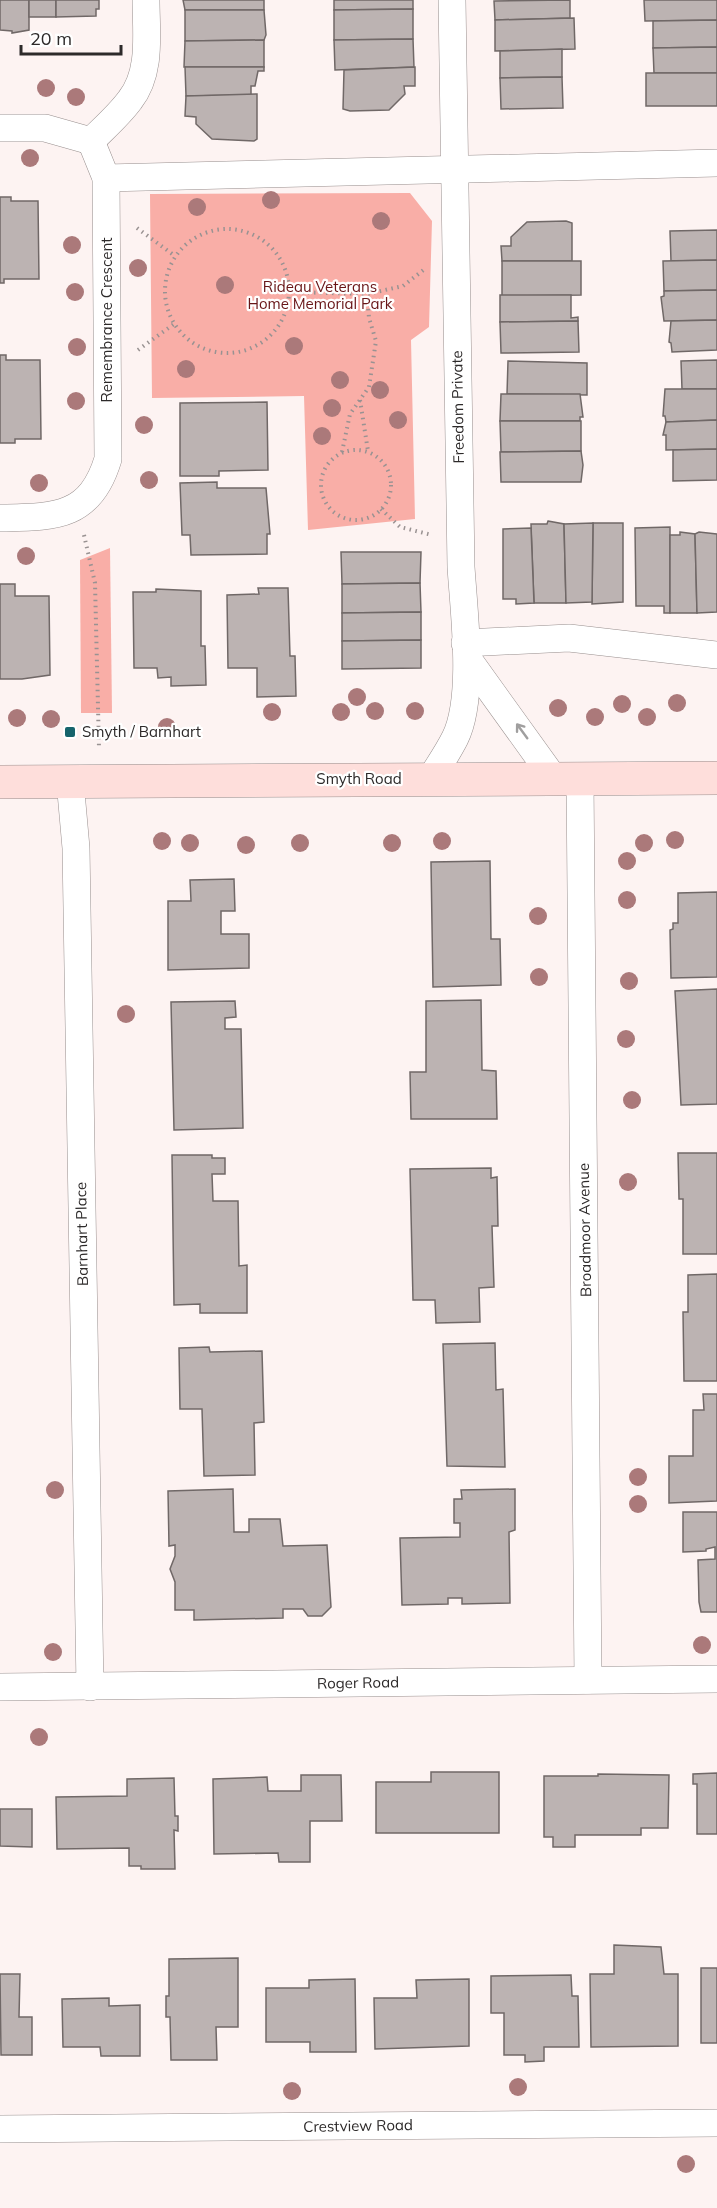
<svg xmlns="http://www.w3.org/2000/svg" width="717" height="2208" font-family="Mulish,sans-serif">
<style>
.green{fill:#f9aea7}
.building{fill:#bcb3b2;stroke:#706867;stroke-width:1.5}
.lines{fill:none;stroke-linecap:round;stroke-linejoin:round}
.street-casing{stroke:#988f8e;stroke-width:28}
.secondary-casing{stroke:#988f8e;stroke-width:34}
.path{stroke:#999292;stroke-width:4;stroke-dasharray:1.5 4.5;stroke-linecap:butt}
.street{stroke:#fff;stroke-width:27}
.secondary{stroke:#fededb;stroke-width:33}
.tree{fill:#ab797a}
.oneway{stroke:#a09f9f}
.poi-dot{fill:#16646c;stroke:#fff;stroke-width:2}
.labels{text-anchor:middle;stroke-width:4.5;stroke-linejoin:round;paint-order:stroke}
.park-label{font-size:15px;fill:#681517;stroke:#fff}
.street-label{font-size:15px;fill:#2d2a2a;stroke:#fff}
.poi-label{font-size:15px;fill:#2d2a2a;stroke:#fff;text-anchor:start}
</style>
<rect width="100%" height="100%" fill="#fdf3f2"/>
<g class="green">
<path d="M410,193L432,221L429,327L411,340L415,519L308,530L304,396L152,398L150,194Z"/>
<path d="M110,548L112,713H81L80,560Z"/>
</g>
<g class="building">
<path d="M0,0H29V30L12,33V31L0,30Z"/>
<rect x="29" y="0" width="27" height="17"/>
<path d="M56,0H99V9H96V16L56,17Z"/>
<path d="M183,0H264V10H185Z"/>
<path d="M334,0H413V9L334,10Z"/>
<path d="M570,0V18L495,20L494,1Z"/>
<path d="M644,0H717V20L645,21Z"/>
<path d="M413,9V39L334,40V10Z"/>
<path d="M185,10H264L266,35L264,40L185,41Z"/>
<path d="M574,18L575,49L495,51V20Z"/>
<path d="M717,20V47L653,48V21Z"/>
<path d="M413,39L414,67L335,70L334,40Z"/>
<path d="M264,40V67H184L185,41Z"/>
<path d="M717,47V73H654L653,48Z"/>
<path d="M562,49V77L500,78V51Z"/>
<path d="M185,67H264V71H258L255,86H251V95L186,96Z"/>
<path d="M415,67V86H404L405,94L389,110L350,111L343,109L344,70Z"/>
<rect x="646" y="73" width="71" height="33"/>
<path d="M562,77L563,108L501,109L500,78Z"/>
<path d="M257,94V139L254,141L212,139L196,124V117L185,116L186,96Z"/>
<path d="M0,197H11V201H38L39,279H4V283H0Z"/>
<path d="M566,221L572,223V261H502L501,246H511V237L527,222Z"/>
<path d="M717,230V260L671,261L670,231Z"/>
<path d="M717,260V290L664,291L663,261Z"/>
<path d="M502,261H581V295L502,296Z"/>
<path d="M717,290V320L664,321L661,297L664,296V291Z"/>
<path d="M500,295H571V318L578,317V321L500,322Z"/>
<path d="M717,320V350L672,352L671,343L669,342L671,321Z"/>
<path d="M578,321L579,352L501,353L500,322Z"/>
<path d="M0,355H6V360H40L41,439H15V443H0Z"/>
<path d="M717,360V389H682L681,361Z"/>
<path d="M508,361L587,363V395L507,394Z"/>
<path d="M665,389H717V420L666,422L665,416H663Z"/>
<path d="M501,394H580L583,417H580V421H500Z"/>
<path d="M267,402L268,470L219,471V476H180V403Z"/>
<path d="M717,420V449L666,450V435H663L666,422Z"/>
<path d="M500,421H581V451L501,452Z"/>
<path d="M717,449V480L673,481V450Z"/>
<path d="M581,451L583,465L581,482H501L500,452Z"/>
<path d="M217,482V488H266L270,534H267V554L191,555L190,535H182L180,483Z"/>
<path d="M548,521L564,524L566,603H534L531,524H547Z"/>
<path d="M593,523H623V602L592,604Z"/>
<path d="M593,523L592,602L566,603L564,524Z"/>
<path d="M670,527V613H664V606H636L635,528Z"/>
<path d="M531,528L534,603L516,604V599H503V529Z"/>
<path d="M680,532L695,534L697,613H670V535H680Z"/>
<path d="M699,532L717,534V612L697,613L695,534Z"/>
<path d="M341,552H421L420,583L342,584Z"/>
<path d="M420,583L421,612L342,613V584Z"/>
<path d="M0,584H15V596H49L50,675L22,679H0Z"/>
<path d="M258,588H288L290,656H295L296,696L257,697V668H228L227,595L259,594Z"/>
<path d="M156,589L201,591V646H205L206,685L171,686V677L158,678L157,668H134L133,592H156Z"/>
<path d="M421,612V640L342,641V613Z"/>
<path d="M421,640V668L342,669V641Z"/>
<path d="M490,861L491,939H500L501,985L433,987L431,862Z"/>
<path d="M234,879L235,911H221V934H249V968L168,970V901H191L190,880Z"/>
<path d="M717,892V977L671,978L670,930L673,929V923H678V893Z"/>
<path d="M717,989V1104L681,1105L675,991Z"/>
<path d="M481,1000L482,1070L496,1071L497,1119H411L410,1072H426V1001Z"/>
<path d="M235,1001L236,1017L225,1018V1029H241L243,1128L174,1130L171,1002Z"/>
<path d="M678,1153H717V1254H683V1199H679Z"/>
<path d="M172,1155H212V1158H225V1174H212L213,1201H238L239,1266L247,1265V1313H200V1304L174,1305Z"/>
<path d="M491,1168V1178L497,1177L498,1226H492L494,1287L479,1288L480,1322L436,1323L435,1300H413L410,1169Z"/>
<path d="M717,1274V1381H684L683,1312H688V1275Z"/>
<path d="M495,1343L496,1390L503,1389L505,1467L447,1466L443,1344Z"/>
<path d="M209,1347L210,1352L262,1351L264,1422L254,1423L255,1475L204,1476L202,1409H180L179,1348Z"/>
<path d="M703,1394H717V1501L669,1503V1456H693V1410H704Z"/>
<path d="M233,1489L234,1532H249V1519H280L283,1546L327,1545L331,1607L322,1616H308L303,1609H283V1618L194,1620V1610H175V1582L170,1569L175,1556V1545L169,1546L168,1491Z"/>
<path d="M515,1489V1530L509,1532L510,1603L462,1604V1598H448V1604L402,1605L400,1538L460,1537V1523H454V1499H462L461,1490Z"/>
<path d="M683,1512H717V1612H701L699,1602L698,1560L715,1559V1547L706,1549V1551L683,1552Z"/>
<path d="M431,1772H499V1833H376V1782H431Z"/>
<path d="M717,1773V1834H697V1784H693V1774Z"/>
<path d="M598,1774L669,1775L668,1828H641V1835H575V1847H553V1837H544V1776H598Z"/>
<path d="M301,1775H341L342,1821H310V1862H279L278,1853L214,1854L213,1779L267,1777L268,1791H301Z"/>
<path d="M174,1778L175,1816H178V1831L174,1830L175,1869H141V1866H129V1848L57,1849L56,1797L127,1796V1779Z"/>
<path d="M0,1809H32V1847L0,1846Z"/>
<path d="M614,1945L661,1947L664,1974H678V2046L591,2047L590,1974H614Z"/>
<path d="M238,1958V2027H216L217,2060H171L170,2017H166V1996H169V1959Z"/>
<rect x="701" y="1968" width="16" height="75"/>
<path d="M0,1974H20L19,2017H32V2055H1Z"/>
<path d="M571,1975L572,1996H578L579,2047H544V2061L525,2062V2055H504V2013H491V1976Z"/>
<path d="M355,1979L356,2052H310V2042H266V1988H309V1980Z"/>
<path d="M469,1979V2046L375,2049L374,1998H417L416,1980Z"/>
<path d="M109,1998V2006L140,2005V2056H101L100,2047H63L62,1999Z"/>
</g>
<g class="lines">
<defs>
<g id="street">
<path d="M0,128H45L91,141"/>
<path d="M91,141C104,128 119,115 130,100C152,72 146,33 146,0"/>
<path d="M106,178L717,163"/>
<path d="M0,518C53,517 90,519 108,459L106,178L91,141"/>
<path d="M465,643L569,638L717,655"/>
<path d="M468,659L555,780"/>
<path d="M431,778C439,765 448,752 455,738C475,698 464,613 461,567L452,0"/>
<path d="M580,780L588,1680"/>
<path d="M70,781L76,848L90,1687"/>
<path d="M0,1687L717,1679"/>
<path d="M0,2129L717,2123"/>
</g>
<path id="secondary" d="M0,782L717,778"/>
</defs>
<use href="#street" class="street-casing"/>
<use href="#secondary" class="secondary-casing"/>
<g class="path">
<path d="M137,228L175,256"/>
<circle cx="227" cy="291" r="62"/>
<path d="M290,292L367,294L403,286L426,268"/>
<path d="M138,350L174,324"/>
<path d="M360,400L368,451"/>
<circle cx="356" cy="485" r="35"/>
<path d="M342,452L350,414L369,387L376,341L369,318L367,294"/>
<path d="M381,509L400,527L432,535"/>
<path d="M84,535L95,583L99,748"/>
</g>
<use href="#street" class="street"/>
<use href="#secondary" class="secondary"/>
</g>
<g class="tree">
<circle cx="46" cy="88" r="9"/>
<circle cx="76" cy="97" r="9"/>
<circle cx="30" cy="158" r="9"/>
<circle cx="271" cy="200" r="9"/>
<circle cx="197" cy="207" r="9"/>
<circle cx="381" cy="221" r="9"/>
<circle cx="72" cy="245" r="9"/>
<circle cx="138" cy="268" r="9"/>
<circle cx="225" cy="285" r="9"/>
<circle cx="75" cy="292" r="9"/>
<circle cx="294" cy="346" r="9"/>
<circle cx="77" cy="347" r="9"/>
<circle cx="186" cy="369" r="9"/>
<circle cx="340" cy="380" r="9"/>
<circle cx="380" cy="390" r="9"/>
<circle cx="76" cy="401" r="9"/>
<circle cx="332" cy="408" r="9"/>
<circle cx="398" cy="420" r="9"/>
<circle cx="144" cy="425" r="9"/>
<circle cx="322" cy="436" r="9"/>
<circle cx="149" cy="480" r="9"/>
<circle cx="39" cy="483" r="9"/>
<circle cx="26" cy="556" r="9"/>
<circle cx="357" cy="697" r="9"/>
<circle cx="677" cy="703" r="9"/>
<circle cx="622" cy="704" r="9"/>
<circle cx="558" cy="708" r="9"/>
<circle cx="375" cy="711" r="9"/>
<circle cx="415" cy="711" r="9"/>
<circle cx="272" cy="712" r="9"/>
<circle cx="341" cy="712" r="9"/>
<circle cx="595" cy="717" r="9"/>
<circle cx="647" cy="717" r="9"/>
<circle cx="17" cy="718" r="9"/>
<circle cx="51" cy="719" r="9"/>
<circle cx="167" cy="727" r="9"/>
<circle cx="675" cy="840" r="9"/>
<circle cx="162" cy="841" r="9"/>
<circle cx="442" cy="841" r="9"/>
<circle cx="190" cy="843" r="9"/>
<circle cx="300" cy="843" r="9"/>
<circle cx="392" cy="843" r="9"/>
<circle cx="644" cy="843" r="9"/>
<circle cx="246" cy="845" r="9"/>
<circle cx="627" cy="861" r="9"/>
<circle cx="627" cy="900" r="9"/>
<circle cx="538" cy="916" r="9"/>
<circle cx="539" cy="977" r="9"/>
<circle cx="629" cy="981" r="9"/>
<circle cx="126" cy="1014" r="9"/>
<circle cx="626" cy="1039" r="9"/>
<circle cx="632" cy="1100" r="9"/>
<circle cx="628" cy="1182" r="9"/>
<circle cx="638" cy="1477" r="9"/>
<circle cx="55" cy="1490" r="9"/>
<circle cx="638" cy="1504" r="9"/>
<circle cx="702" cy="1645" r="9"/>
<circle cx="53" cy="1652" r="9"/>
<circle cx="39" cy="1737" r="9"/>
<circle cx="518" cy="2087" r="9"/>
<circle cx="292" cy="2091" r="9"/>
<circle cx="686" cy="2164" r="9"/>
</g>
<defs><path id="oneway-shaft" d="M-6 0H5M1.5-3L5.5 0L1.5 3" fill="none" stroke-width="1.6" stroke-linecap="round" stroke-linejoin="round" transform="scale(1.5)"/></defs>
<use class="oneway" href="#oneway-shaft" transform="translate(522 731) rotate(-126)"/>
<rect class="poi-dot" x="64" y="726" width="12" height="12" rx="3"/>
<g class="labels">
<g class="park-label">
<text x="320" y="292">Rideau Veterans<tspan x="320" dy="17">Home Memorial Park</tspan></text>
</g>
<g class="street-label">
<text transform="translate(107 320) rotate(-90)" y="5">Remembrance Crescent</text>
<text transform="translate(458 407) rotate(-91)" y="5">Freedom Private</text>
<text x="359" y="784">Smyth Road</text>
<text transform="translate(585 1230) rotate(-91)" y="5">Broadmoor Avenue</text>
<text transform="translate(82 1234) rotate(-91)" y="5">Barnhart Place</text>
<text transform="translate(358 1683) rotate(-1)" y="5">Roger Road</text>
<text transform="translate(358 2126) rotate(-1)" y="5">Crestview Road</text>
</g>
<g class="poi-label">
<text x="82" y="737">Smyth / Barnhart</text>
</g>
</g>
<path d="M21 45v9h100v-9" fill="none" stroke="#2d2a2a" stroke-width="3"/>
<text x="30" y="45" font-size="18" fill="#2d2a2a" stroke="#ffffff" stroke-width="4.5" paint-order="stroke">20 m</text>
</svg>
